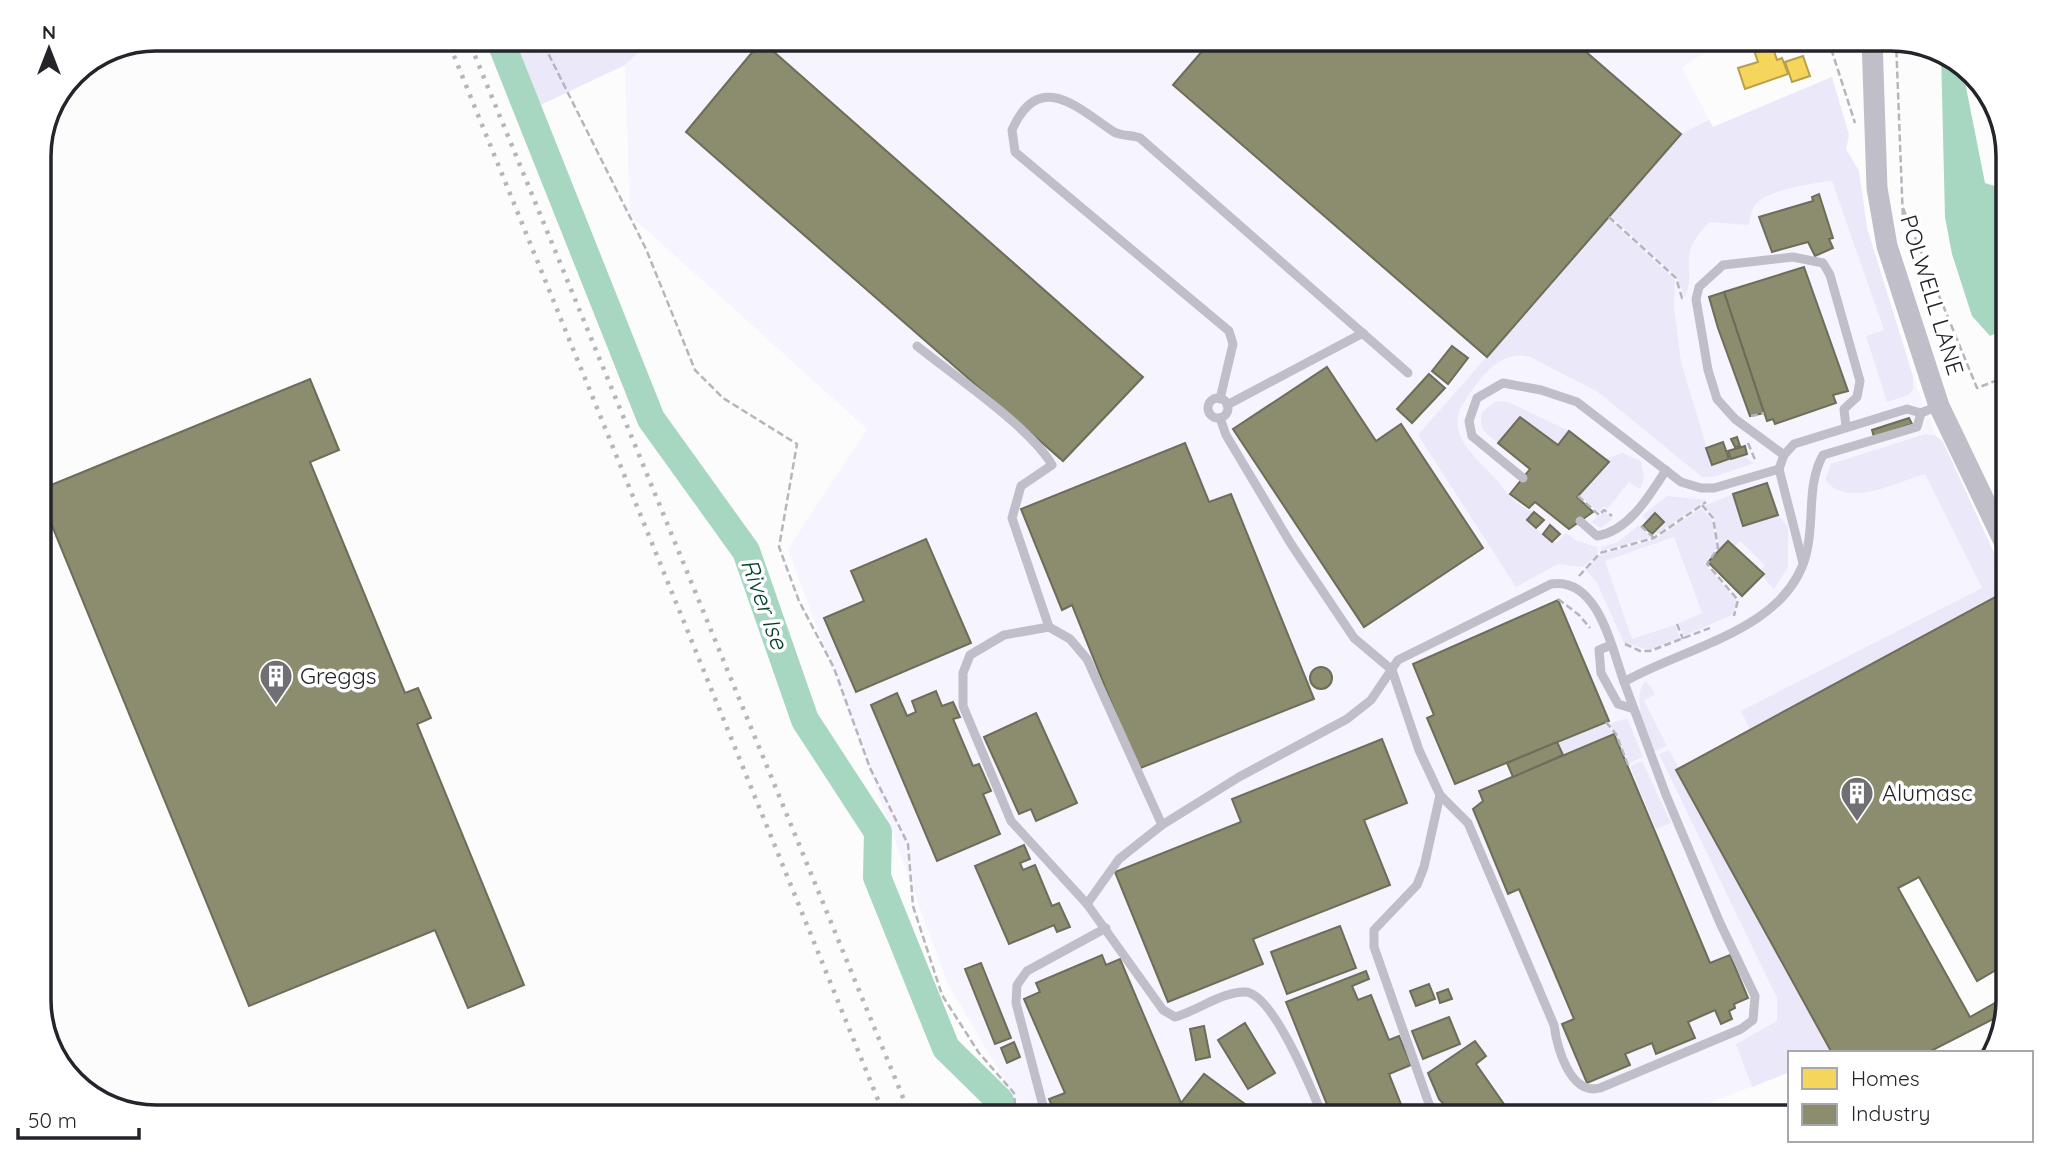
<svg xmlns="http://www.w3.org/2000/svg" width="2047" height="1156" font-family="Quicksand,sans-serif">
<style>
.built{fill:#f6f4fe}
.green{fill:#ebe8fa}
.water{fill:#a7d6c1}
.homes{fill:#f6d55c;stroke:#b7a04d;stroke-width:2}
.industry{fill:#8c8c6e;stroke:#6d6d5a;stroke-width:2}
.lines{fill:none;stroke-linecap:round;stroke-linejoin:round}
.river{stroke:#a7d6c1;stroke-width:28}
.path{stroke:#b6b5bc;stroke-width:2.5;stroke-dasharray:7 3.5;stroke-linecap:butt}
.service{stroke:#c0bec9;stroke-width:9}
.tertiary{stroke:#c0bec9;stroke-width:21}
.rail{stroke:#b6b5bc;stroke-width:4.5;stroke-dasharray:3.5 7;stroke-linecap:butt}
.labels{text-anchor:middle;stroke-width:7;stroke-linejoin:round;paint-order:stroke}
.street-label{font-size:23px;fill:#25242a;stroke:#fff}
.poi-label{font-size:23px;fill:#25242a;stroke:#fff;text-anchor:start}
.water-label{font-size:24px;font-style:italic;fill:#06412e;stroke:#fff}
.rim{fill:none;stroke:#25242a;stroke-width:3.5}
</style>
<rect width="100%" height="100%" fill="#fcfcfd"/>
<g class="built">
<path d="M1724,39L1682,68L1713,127L1832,77L1849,135L1846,149L1859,171L1867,228L1913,376L1936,436L1943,442L1997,596L1677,770L1832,1053H1790V1072L1672,1117H1026L947,982L788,549L867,429L630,215L625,65L646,45Z"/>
<path d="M39,986L81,1086V1087L58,1065L39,1007Z"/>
</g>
<g class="green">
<path d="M502,45H646L625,65L528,111Z"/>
<path d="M1832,77L1849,135L1846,149L1859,171L1867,228L1913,376V390L1908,395L1887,402L1866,336L1884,330L1832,181C1813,183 1762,190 1753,208C1751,213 1750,220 1749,225L1709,222C1674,259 1698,266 1685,297L1677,277L1610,215L1681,134L1709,120L1713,127Z"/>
<path d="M1608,218L1675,280L1674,307L1681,362L1712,465L1743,456L1754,463L1713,477H1702L1598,392L1530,357C1498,348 1475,384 1460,409C1450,437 1474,455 1491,474C1506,490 1513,505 1534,512L1527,521L1552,542H1557L1566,533L1575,540L1597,547L1598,553L1583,567L1558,564L1516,587L1418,435Z"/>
<path d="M1496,401L1508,402L1569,431L1558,445L1520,417L1498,443C1485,433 1478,428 1482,412Z"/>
<path d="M1925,434L1936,436L1943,442L2007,581L1997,596L1750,730L1741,711L1982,588L1925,474C1896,482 1849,509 1825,480L1831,464Z"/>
<path d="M1622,453L1641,461L1644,478L1640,489L1629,482L1607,509L1604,506L1599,512L1579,495L1608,462L1605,459Z"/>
<path d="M1733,494L1744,526L1778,515L1788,527V567L1774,589L1762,576L1764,574L1760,571L1765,565L1740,541L1734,547L1728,542L1719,548L1714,517L1704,506Z"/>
<path d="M1667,496L1706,500L1654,536L1652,534L1663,521L1655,513L1647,521L1642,516Z"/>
<path d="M1701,508L1712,520L1717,548L1704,563L1737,601L1734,614L1684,636L1679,623L1702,613L1674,537L1605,561L1632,639L1675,625L1680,638L1650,650L1624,643L1597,583L1585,569L1600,555L1656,539Z"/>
<path d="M1604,512L1613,519L1601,528L1591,522Z"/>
<path d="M1639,525L1651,537L1601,551V547L1618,542Z"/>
<path d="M1646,681L1655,694L1644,701L1667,746L1653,752L1639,711L1641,709C1638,700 1639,687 1646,681Z"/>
<path d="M1627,718L1643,757L1629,763L1610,724Z"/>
<path d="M1605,722L1614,734L1563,755L1557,742Z"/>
<path d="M1669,750L1679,768L1677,770L1832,1053H1790V1072L1752,1087L1736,1044L1777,1021V998L1659,754Z"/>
<path d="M1642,761L1671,823L1656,829L1630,766Z"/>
</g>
<path class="water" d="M1941,52L1949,54L1962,67L1985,183L2008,190V328L1990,336L1972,316L1952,254L1945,217Z"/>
<g class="homes">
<path d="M1750,39H1770L1777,60L1782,58L1788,74L1745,89L1738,68L1758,62Z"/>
<path d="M1803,56L1810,76L1792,82L1785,62Z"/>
</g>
<g class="industry">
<path d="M1580,40L1577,44L1681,134L1487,357L1173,85L1210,42Z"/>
<path d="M759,44H765L1143,377L1063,461L686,132Z"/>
<path d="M1819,194L1833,238L1829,239L1833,248L1815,256L1808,242L1772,252L1759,217L1813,201L1812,197Z"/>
<path d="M1804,267L1848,391L1833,395L1836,403L1775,424L1773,419L1767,421L1724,292Z"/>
<path d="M1724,292L1764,413L1750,416L1718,328L1709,297Z"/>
<path d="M1452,346L1468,358L1448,384L1432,371Z"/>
<path d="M1327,367L1376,441L1401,424L1483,548L1364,627L1233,429Z"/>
<path d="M1429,374L1445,388L1412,423L1397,409Z"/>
<path d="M310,379L339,450L310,462L405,693L418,688L431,718L417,724L524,985L468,1008L435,930L249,1006L39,494V490Z"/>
<path d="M1520,417L1558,445L1569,431L1609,462L1577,497L1593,512L1569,529L1535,502L1529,508L1510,494L1530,469L1498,443Z"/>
<path d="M1909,418L1912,424L1874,437L1872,430Z"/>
<path d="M1737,437L1740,446L1735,447L1731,439Z"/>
<path d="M1723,442L1729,459L1712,465L1706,448Z"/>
<path d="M1185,443L1209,502L1231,494L1314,699L1138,769L1072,605L1062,610L1021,509Z"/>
<path d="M1745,446L1747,454L1731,459L1728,451Z"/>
<path d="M1767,483L1778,515L1743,526L1733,494Z"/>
<path d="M1534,512L1544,520L1536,528L1527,520Z"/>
<path d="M1655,513L1664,522L1652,534L1643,526Z"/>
<path d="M1550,525L1560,534L1552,542L1543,534Z"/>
<path d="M926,539L971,643L856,692L824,618L864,601L851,571Z"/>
<path d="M1728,541L1764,574L1742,596L1708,562Z"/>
<path d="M1997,596L2008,617V963L1977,981L1919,877L1898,888L1970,1017L2002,999L2005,1013L1927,1053H1832L1676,770Z"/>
<path d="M1558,600L1609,721L1455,784L1427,718L1434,715L1413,664Z"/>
<circle cx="1321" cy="678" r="11"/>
<path d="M936,691L942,706L953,702L960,717L953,719L973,766L979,764L991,791L983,794L1000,834L937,861L871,705L897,693L907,716L916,712L912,701Z"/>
<path d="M1036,713L1077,803L1036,821L1031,809L1019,814L984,737Z"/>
<path d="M1614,734L1710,963L1730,955L1748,998L1734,1004L1735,1008L1729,1011L1732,1019L1721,1024L1715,1010L1688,1022L1695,1038L1656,1054L1652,1043L1625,1054L1630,1065L1587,1083L1562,1024L1574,1019L1519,889L1508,894L1473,809L1483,801L1479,791Z"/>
<path d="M1382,739L1407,803L1364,820L1390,885L1253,939L1263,964L1168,1002L1115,872L1241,822L1232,799Z"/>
<path d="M1557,742L1563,755L1513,777L1507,763Z"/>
<path d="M1024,845L1030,859L1020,863L1023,870L1035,865L1052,906L1059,903L1070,927L1057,932L1054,925L1009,944L975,866Z"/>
<path d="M1340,926L1356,968L1287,994L1271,952Z"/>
<path d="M1102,955L1106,965L1120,959L1181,1103L1204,1074L1253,1110L1248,1117H1049L1047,1113L1054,1110L1049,1099L1065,1093L1024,999L1040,992L1036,983Z"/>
<path d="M981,963L1011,1038L995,1044L965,969Z"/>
<path d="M1366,971L1369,979L1352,986L1358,1000L1371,995L1389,1040L1399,1036L1411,1065L1389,1074L1404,1112L1390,1117H1332L1286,1002Z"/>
<path d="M1429,984L1435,999L1416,1006L1410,991Z"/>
<path d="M1448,989L1452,999L1440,1003L1437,993Z"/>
<path d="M1449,1017L1460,1044L1423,1059L1412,1031Z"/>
<path d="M1245,1023L1275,1073L1248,1089L1218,1040Z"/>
<path d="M1204,1026L1210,1057L1196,1060L1190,1029Z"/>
<path d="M1475,1041L1486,1056L1476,1064L1513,1117H1455L1439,1099L1428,1073Z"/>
<path d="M1014,1042L1020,1057L1007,1063L1001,1048Z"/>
</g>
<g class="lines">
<path class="river" d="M502,45L651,419L746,551L805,720L878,832L877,877L946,1048L1000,1101L1002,1117"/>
<g class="path">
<path d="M1828,39L1855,123"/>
<path d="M1896,40L1903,220"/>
<path d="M544,45L646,249L695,370L723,398L797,444L779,547L799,601L834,668L870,768L908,844L913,906L942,995L979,1053L1014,1093L1016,1117"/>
<path d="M1903,208L1977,388L2008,376"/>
<path d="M1609,217L1676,278L1682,298H1685"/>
<path d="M1751,416L1764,413"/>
<path d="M1748,443L1756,462"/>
<path d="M1578,496L1599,515L1604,510L1612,516"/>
<path d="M1702,505L1713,518L1718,548L1707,564L1738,600L1734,616"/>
<path d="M1641,526L1654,538"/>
<path d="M1579,576L1600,553L1654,538L1706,502"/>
<path d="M1558,599L1579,615L1590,628"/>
<path d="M1677,624L1683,639"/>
<path d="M1625,644L1640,651H1650L1710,628"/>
<path d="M1606,722L1616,734L1628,765"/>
</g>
<g class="service">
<path d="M917,346C953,375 1030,427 1052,465L1021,486L1012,518L1049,627"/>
<circle cx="1218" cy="408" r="10"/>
<path d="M1220,399L1233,344L1229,331L1015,152L1012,130C1039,68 1079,109 1114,132C1121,136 1132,135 1140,138L1408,373"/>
<path d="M1227,405L1363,333"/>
<path d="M1220,418L1226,435L1291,544L1354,638L1392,670L1419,750L1440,795L1424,867L1417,885L1374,930V947L1429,1104L1439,1117"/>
<path d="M1784,455L1735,419L1717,399L1708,370L1696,299L1699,287L1723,265L1793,257L1823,263L1830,275L1860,381L1857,397L1844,409L1846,427"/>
<path d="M1523,478L1472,436L1469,421L1477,398L1503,383L1541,390L1577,402L1681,482L1701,488H1714L1779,469"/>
<path d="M1580,521L1597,536C1629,531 1649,496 1666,470"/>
<path d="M1803,563L1779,469L1784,455L1794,444L1907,409L1921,413L1938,406"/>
<path d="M1611,645L1599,650L1601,673L1618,704L1634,709"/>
<path d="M1440,795L1468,823L1554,1025C1557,1047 1570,1096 1600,1088L1741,1029L1753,1020L1755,996L1720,923L1666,795L1624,682"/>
<path d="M1162,825L1087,659L1070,639L1049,627L1004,635L970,655L963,673V706L1011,821L1087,904L1163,1010L1175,1017C1197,1011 1223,991 1246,992C1274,995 1313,1093 1323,1117"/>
<path d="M1087,904L1119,859L1162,825L1239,777L1347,719L1371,700L1398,660L1551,584C1598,576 1612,649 1624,682C1684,647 1786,631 1806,555C1815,522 1806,485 1823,455L1917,427L1921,413"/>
<path d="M1046,1117L1016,1003L1017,985L1027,971L1106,928"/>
</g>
<path class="tertiary" d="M1872,39L1877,188L1887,246L1939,406L2008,550"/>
<g class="rail">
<path d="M450,46L885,1117"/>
<path d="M471,46L911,1117"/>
</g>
</g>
<defs>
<symbol id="building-pin" viewBox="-11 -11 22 30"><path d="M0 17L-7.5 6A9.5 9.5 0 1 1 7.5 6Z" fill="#707074" stroke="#fff"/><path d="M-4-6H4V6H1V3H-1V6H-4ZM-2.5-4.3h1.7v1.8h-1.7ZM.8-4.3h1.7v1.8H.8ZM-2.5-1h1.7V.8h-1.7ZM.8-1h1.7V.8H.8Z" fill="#fff"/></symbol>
</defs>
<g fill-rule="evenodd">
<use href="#building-pin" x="257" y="657" width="38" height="52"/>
<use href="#building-pin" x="1838" y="774" width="38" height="52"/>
</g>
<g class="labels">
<g class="street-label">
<text transform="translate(1932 295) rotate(73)" y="8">POLWELL LANE</text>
</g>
<g class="poi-label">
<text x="300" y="684">Greggs</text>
<text x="1882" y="801">Alumasc</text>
</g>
<g class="water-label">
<text transform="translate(764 604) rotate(70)" y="8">River Ise</text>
</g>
</g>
<path d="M0 0H2047V1156H0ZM156 51H1891A105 105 0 0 1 1996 156V1000A105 105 0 0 1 1891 1105H156A105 105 0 0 1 51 1000V156A105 105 0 0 1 156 51Z" fill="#fff" fill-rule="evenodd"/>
<path class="rim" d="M156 51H1891A105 105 0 0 1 1996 156V1000A105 105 0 0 1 1891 1105H156A105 105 0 0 1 51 1000V156A105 105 0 0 1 156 51Z"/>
<rect x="1788" y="1051" width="245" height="91" fill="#ffffff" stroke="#a8a7aa" stroke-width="2"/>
<rect x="1802" y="1068" width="35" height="21" fill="#f6d55c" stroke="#a8a7aa" stroke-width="2"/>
<text x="1851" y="1086" font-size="21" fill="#25242a">Homes</text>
<rect x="1802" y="1104" width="35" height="21" fill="#8c8c6e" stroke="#a8a7aa" stroke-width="2"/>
<text x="1851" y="1121" font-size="21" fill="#25242a">Industry</text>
<g transform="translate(49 49)" stroke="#ffffff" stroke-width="5" paint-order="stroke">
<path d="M0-5L12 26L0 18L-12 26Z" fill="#25242a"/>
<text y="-10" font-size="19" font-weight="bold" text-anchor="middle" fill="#25242a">N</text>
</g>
<path d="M18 1128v10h121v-10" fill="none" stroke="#25242a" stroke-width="3.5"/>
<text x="28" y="1128" font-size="21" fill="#25242a" stroke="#ffffff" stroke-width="5" paint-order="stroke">50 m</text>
</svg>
